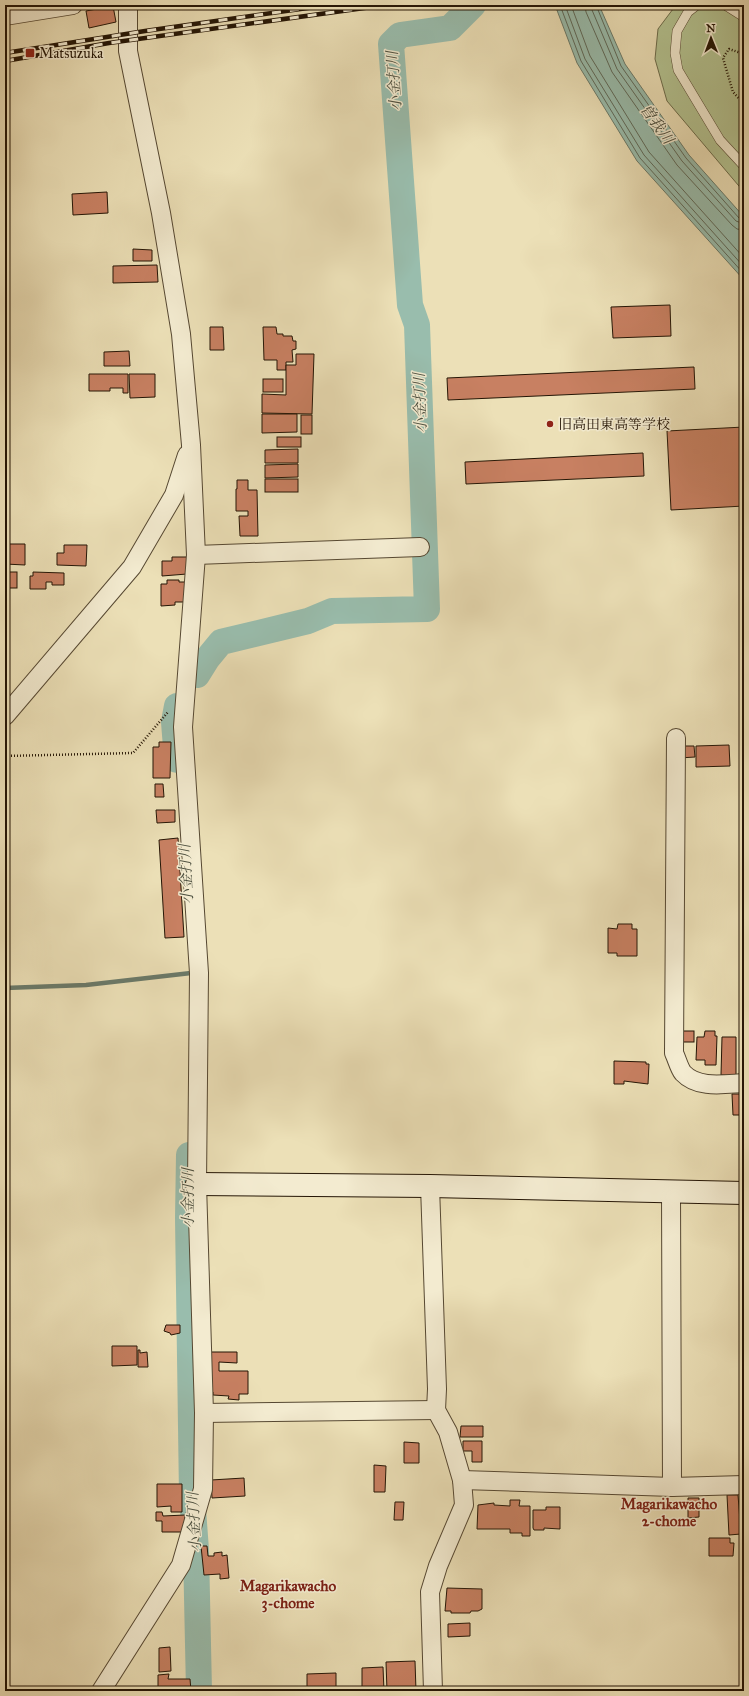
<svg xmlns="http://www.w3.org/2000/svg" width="749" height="1696" font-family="'IM FELL Great Primer','Noto Serif JP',serif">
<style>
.green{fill:#b4c391;stroke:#6c6c4b}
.water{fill:#99bdad;stroke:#6a7a6a}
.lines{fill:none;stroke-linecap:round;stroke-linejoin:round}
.shore{stroke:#5e6959;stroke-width:1}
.stream{stroke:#6a7a6a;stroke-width:4.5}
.river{stroke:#99bdad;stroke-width:26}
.building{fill:#c88062;stroke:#241505}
.lane-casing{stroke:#564832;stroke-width:10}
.street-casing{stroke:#564832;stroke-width:20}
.secondary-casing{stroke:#241505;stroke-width:24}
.path{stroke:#241505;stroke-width:2.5;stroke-dasharray:1 2;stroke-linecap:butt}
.lane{stroke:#f3ebd0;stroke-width:9}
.street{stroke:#f3ebd0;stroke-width:18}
.secondary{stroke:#f3ebd0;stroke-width:22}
.rail-casing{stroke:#241505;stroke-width:4.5}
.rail{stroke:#f3ebd0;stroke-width:3;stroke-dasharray:9;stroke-linecap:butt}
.poi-dot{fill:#8f2418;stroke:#f3ebd0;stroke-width:1.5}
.labels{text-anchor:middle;stroke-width:3;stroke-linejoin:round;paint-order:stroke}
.poi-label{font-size:14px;fill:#241505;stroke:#f3ebd0;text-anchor:start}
.water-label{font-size:15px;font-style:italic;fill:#4d5040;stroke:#f3ebd0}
.neighbourhood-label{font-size:15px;font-weight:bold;fill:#7a1f14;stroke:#f3ebd0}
</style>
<rect width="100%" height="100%" fill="#ece0b7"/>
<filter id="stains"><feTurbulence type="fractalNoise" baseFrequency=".005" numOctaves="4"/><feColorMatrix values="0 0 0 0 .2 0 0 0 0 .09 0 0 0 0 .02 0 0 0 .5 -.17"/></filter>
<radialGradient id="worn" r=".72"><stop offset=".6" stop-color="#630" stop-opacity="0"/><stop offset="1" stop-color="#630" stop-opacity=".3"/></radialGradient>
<path class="green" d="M676,5H744V192L667,101L655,59L658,29Z"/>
<path class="water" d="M555,5H599L625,64L689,155L744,217V280L637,161L577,63Z"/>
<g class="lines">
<g class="shore">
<path d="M560,5L581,61L640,158L744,274"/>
<path d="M565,5L585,59L644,155L744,267"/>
<path d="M571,5L590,56L649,152L744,258"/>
<path d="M585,5L586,12L612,72L677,165L732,225L737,229L744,230"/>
<path d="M591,5L592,10L617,69L682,161L736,221L744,224"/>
<path d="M596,5L621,66L686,158L739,218L744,219"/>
</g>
<path class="stream" d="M5,988L86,985L191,973"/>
<g class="river">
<path d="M197,675L207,659L221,642L308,621L332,611L427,609L417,325L410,305L391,44L400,35L450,28L473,5"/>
<path d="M177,760L174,722L177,706"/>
<path d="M189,1155L188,1218L192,1496L196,1550L199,1691"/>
</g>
</g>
<g class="building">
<path d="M113,6L116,22L89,28L86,11Z"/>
<path d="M107,192L108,213L73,215L72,194Z"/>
<path d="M8,231V242H5V232Z"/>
<path d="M133,249L152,250V261H133Z"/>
<path d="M157,265L158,282L113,283V266Z"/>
<path d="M670,305L671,336L613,338L611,307Z"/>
<path d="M210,327H223L224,350H210Z"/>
<path d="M263,327H276L277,334H283V336H292L293,341H296V349L292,350L293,362H286V370H277V360H264Z"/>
<path d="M129,351L130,366H104V352Z"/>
<path d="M296,354H314L312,414L262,413V394L286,395V365H296Z"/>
<path d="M694,367L695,389L448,400L447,378Z"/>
<path d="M89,374H128V393H123V388H110V391H89Z"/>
<path d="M129,374H155V397L130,398Z"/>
<rect x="263" y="379" width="20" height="13"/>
<path d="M262,414H297V432L262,433Z"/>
<rect x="301" y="415" width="11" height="19"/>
<path d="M744,427V506L671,510L667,431Z"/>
<rect x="277" y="437" width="24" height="10"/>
<path d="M298,449V463H265V450Z"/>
<path d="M643,453L644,476L466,484L465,462Z"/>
<path d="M298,464V477L265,478V465Z"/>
<rect x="265" y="479" width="33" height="13"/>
<path d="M237,480H248V490H257L258,536H240L239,516H248V511H236V489H237Z"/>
<path d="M5,544H25V565L5,564Z"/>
<path d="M64,545H87L86,566L57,565V553H64Z"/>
<path d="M172,557H187V574L162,576V561H172Z"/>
<rect x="5" y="572" width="12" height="16"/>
<path d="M33,572L64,573V585H52V582H46V589H30V576H33Z"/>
<path d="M167,580H179V582H187V602H175V605L161,606V584H167Z"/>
<path d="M159,742H171L170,778H153V747H159Z"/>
<path d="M729,745L730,766L696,767V746Z"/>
<path d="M678,746H694L695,757L679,758Z"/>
<path d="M155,784H163L164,797H155Z"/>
<path d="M156,810H175V822L157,823Z"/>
<path d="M178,838L184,937L165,938L159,840Z"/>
<path d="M618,924H632V929H637V956H617V953H608V928L617,929Z"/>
<rect x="679" y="1031" width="15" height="11"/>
<path d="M705,1031H715V1036H717L716,1065H705V1060H696L697,1037H704Z"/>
<path d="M722,1037H736V1076L721,1075Z"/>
<path d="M614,1061L646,1062V1064H649L648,1084L624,1081V1084H614Z"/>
<path d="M732,1094H744V1115H733Z"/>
<path d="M166,1325H180V1333L171,1335L170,1333L164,1331Z"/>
<path d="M112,1346H137V1365L112,1366Z"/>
<path d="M138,1350H140V1353L147,1352L148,1367H138Z"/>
<path d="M207,1352H237V1363L219,1362V1371H248V1394H239V1400L228,1399L229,1396L213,1395V1392H210Z"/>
<path d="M461,1426H483V1437H460Z"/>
<path d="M463,1441H482V1462H472V1451H463Z"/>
<path d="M404,1442L419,1443V1463H404Z"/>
<path d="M374,1465L386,1466L385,1492H374Z"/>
<path d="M244,1478L245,1496L212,1498L211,1480Z"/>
<path d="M157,1484H182V1512H171V1506L157,1507Z"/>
<path d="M727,1495H738L741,1534L729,1535Z"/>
<path d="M688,1498H699V1517L688,1518Z"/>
<path d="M510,1500H520L519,1506H530V1536H522V1533H510V1529H477L478,1505L494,1503V1505L510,1506Z"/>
<path d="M395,1502H404L403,1520H394Z"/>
<path d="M546,1507H560V1529L544,1528V1530H534L533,1528V1510H546Z"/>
<path d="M156,1512H162L163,1516L185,1515V1532H162V1521H156Z"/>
<path d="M709,1538H730V1543H734L733,1556H709Z"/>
<path d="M201,1546H207L208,1556H214V1553L222,1552V1556L227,1555L229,1578L220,1579V1574L204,1575Z"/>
<path d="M447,1588L482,1589V1609L478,1611H471L470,1613H451V1611H445Z"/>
<path d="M470,1623V1636L448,1637V1624Z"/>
<path d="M170,1647L171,1671L159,1672V1648Z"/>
<path d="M415,1661L416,1691H387L386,1662Z"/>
<path d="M383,1667L384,1691H362V1668Z"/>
<path d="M336,1673V1691H307V1674Z"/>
<path d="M169,1674L168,1679H190L191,1691H158V1675Z"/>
</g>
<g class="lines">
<defs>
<g id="lane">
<path d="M697,5L688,12L677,31L675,53L678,70L720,140L744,166"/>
<path d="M725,5L744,17"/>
</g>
<g id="street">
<path d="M5,16L73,5"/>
<path d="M196,555L420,547"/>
<path d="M5,716L132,567L174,495L187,455"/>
<path d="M676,738L674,1053C677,1059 679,1068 683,1073C698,1089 724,1084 744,1083"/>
<path d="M430,1186L437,1389L436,1410L448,1432L462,1480L464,1505L438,1566L430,1592L433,1691"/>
<path d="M671,1192L672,1487"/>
<path d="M204,1413L436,1410"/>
<path d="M462,1480L672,1487L744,1485"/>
<path d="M101,1691L181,1565L203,1489L204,1413L197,1184L199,973L183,727L196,555L191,445L181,334L161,213L128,51V5"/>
</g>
<path id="secondary" d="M197,1184L430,1186L744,1193"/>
</defs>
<use href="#lane" class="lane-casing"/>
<use href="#street" class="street-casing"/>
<use href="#secondary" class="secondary-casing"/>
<g class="path">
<path d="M744,54L729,49L723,58L733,92L744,104"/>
<path d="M5,756L133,753L168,712"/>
</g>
<use href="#lane" class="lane"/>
<use href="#street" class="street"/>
<use href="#secondary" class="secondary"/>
<defs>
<g id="rail">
<path d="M5,53L145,31L329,5"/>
<path d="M5,61L109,43L386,5"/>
</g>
</defs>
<use href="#rail" class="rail-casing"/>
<use href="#rail" class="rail"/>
</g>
<g class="poi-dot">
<rect x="25" y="48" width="10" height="10" rx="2"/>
<circle cx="550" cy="424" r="4"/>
</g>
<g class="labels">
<g class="poi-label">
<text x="39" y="58">Matsuzuka</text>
<text x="558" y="429">旧高田東高等学校</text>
</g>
<g class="water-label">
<text transform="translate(394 81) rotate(-94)" y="5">小金打川</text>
<text transform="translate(657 124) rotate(54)" y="5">曽我川</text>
<text transform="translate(420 403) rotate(-92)" y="5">小金打川</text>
<text transform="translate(186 874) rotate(-93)" y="5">小金打川</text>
<text transform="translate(188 1198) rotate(-90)" y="5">小金打川</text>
<text transform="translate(194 1522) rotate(-93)" y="5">小金打川</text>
</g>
<g class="neighbourhood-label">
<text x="669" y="1509">Magarikawacho<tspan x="669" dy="17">2-chome</tspan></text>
<text x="288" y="1591">Magarikawacho<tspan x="288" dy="17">3-chome</tspan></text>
</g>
</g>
<rect width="749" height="1696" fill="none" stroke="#ece0b7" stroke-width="20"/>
<rect x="6" y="6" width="737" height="1684" fill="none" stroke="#241505" stroke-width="2"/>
<rect x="10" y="10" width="729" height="1676" fill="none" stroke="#241505"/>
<g transform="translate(711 38) rotate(359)" stroke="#f3ebd0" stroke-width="3" paint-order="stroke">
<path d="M0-3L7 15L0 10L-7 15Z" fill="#241505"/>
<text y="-6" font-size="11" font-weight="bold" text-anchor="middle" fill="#241505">N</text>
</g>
<rect width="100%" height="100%" filter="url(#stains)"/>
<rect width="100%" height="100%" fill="url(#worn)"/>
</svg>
